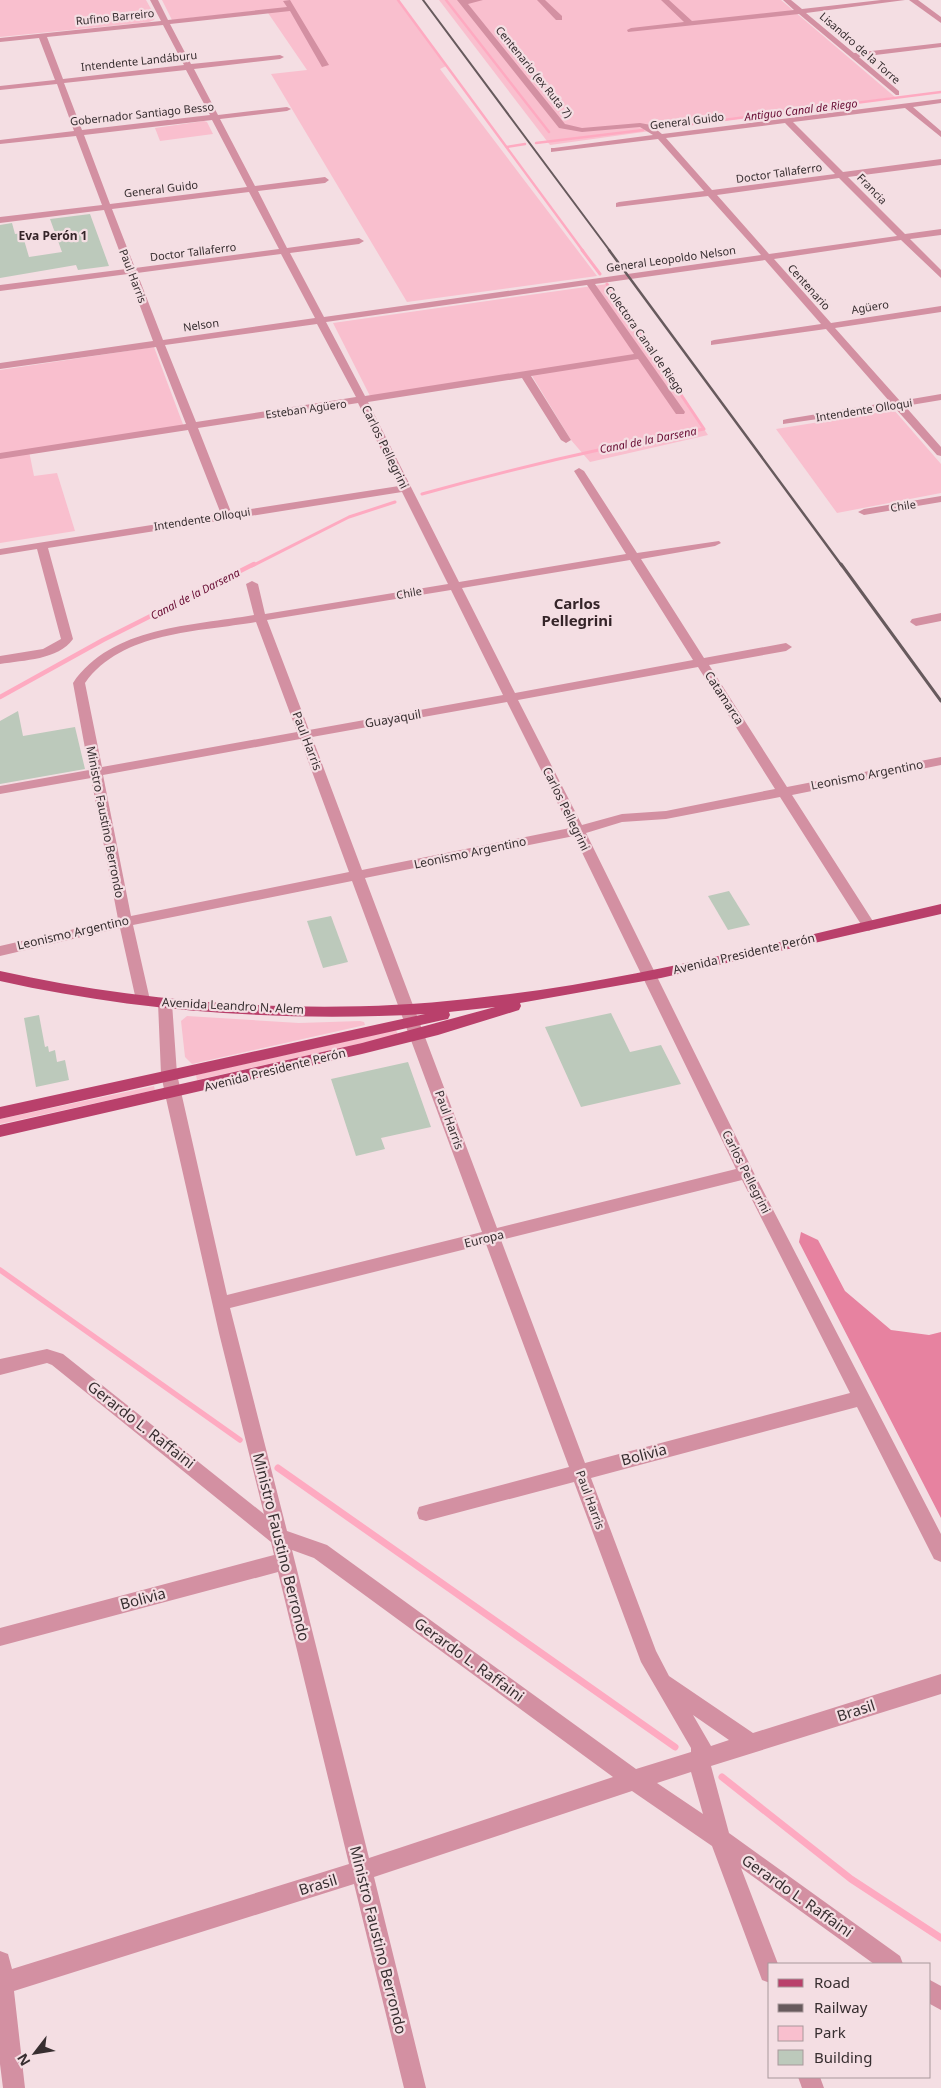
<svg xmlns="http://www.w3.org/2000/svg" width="941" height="2088" font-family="'Noto Sans',sans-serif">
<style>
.green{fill:#f9bfce}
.forest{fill:#e782a0}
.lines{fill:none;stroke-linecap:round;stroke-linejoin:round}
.stream-far4{stroke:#feaac1;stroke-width:2.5}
.stream-far3{stroke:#feaac1;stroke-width:3}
.stream-far2{stroke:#feaac1;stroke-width:4.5}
.stream-far1{stroke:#feaac1;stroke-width:5.5}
.stream{stroke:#feaac1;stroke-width:7}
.building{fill:#bcc9bb}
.minor{fill:#d390a2;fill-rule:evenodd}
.major{fill:#b9406b;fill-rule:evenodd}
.rail-far2{stroke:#675a5d;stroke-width:2}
.rail-far1{stroke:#675a5d;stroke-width:2.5}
.rail{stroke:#675a5d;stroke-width:3}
.labels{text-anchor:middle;stroke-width:4.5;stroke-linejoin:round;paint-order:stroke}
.far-street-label{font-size:11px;fill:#372e30;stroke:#f4dee3}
.far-water-label{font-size:11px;font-style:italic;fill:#680c33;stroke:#f4dee3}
.far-quarter-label{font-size:12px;font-weight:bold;fill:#352529;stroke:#f4dee3}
.street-label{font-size:12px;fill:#372e30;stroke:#f4dee3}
.far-district-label{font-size:15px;font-weight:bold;fill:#352529;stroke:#f4dee3}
.near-street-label{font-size:15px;fill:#372e30;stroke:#f4dee3}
</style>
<rect width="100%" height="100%" fill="#f4dee3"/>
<g class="green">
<path d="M0,0H146L155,16L154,20L149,22L0,37Z"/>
<path d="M162,0H398L446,66L440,69L597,276L407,302L271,74L307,70L266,10L172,20Z"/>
<path d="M439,0H781L895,97L550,145Z"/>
<path d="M204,121L207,122L213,134L160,141L155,128Z"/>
<path d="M607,284L708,435L590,462L571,440L529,371L370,396L333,323Z"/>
<path d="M154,347L184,427L29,451L34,476L57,473L75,531L0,543V370Z"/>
<path d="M894,410L941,464V493L837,513L776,429Z"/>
<path d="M187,1016L299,1023L360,1021L364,1022L365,1025L192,1064L185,1057L181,1021Z"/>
<path d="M396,1030L398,1035L197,1080L196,1075Z"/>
<path d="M154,1086L155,1090L0,1124V1119Z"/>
</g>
<path class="forest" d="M801,1232L818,1240L845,1291L891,1330L929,1335L941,1332V1518L799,1242Z"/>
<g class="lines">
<g class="stream-far4">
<path d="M398,0L583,251"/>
<path d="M446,0L549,132"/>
<path d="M661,128L941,92"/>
<path d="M536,143L643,130"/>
<path d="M507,147L525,144"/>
</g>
<g class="stream-far3">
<path d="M582,250L600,274"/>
<path d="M422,494C515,468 609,446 704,429L607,284"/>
<path d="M252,566L349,517L395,502"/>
</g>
<path class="stream-far2" d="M0,697L103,640L254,564"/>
<path class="stream-far1" d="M0,1270L240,1440"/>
<g class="stream">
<path d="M278,1468L675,1747"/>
<path d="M722,1777L851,1879L941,1938"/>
</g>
</g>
<g class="building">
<path d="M90,214L109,266L78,270L76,265L0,278V225L12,223L15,234L22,233L29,257L62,252L50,219Z"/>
<path d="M18,711L23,736L75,727L85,769L0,784V721Z"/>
<path d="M729,891L750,925L728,930L708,896Z"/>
<path d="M331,916L348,962L323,968L307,921Z"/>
<path d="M611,1013L630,1052L661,1045L681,1084L581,1107L545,1027Z"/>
<path d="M39,1015L45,1047L48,1046L49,1052L55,1050L57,1062L65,1060L69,1080L36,1087L24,1018Z"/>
<path d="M408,1062L431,1127L381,1138L385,1149L356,1156L331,1079Z"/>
</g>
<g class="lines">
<g class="minor">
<path d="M150,0H158L168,20L287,7L283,1L290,0L329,65L322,67L290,11L170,24L191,64L280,55L284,57L280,59L194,69L218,115L287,107L291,109L287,111L220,119L255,186L325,177L329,180L325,183L258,191L287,248L359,238L364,241L359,244L290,253L324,317L761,255L708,196L616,207V203L619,202L704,191L658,139L551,152V148H554L653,135L640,127L582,132L559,128L457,0H483L468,4L565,124L582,128L640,123L651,125L662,134L941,99V103L913,107L941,131V137L905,108L793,122L843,172L941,159V165L848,177L905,234L941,229V235L910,239L941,270V278L901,240L774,259L831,323L941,306V312L835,328L900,401L941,394V400L905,406L941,447V456L937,455L895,408L783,424V420L787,419L890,402L826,329L711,345V341L714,340L821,324L765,260L595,284L685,412L684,414H676L638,359L531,376L571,440L566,443L561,440L522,378L368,402L459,582L626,554L574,471L579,468L584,471L637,553L719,541L721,543L715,546L641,559L704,658L786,643L792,647L786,651L709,665L787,787L941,757V765L792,795L876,926L869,931L864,929L780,797L666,819L622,822L586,833L754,1173L941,1534V1562L934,1559L857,1407L591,1478L656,1651L669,1676L753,1733L941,1674V1694L711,1766L729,1833L900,1956L903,1964H874L741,1868L778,1964H770V1983L762,1980L712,1846L632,1791L374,1877L426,2088H404L354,1884L14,1991L25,2088H3L0,2064V1951L8,1954L12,1969L349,1864L278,1572L0,1646V1628L274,1555L271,1542L52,1365L47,1363L0,1375V1359L47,1349L63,1354L264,1514L219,1333L165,1094L161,1074L158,1003L160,999H170L172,1003L177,1074L227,1295L482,1232L352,881L133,925L150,1000L148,1004H138L136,1000L120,928L0,956V946L118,919L91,778L0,794V786L89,770L73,683C112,626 192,626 254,615L246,584L252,581L258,584L265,614L448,584L402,492L48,548L73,639C58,660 24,660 0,664V656L43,649L61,639L37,549L0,555V549L221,514L188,430L0,459V453L186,424L156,347L0,369V363L153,341L128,274L0,291V285L126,269L104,210L0,223V217L102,205L76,136L0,144V140L74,131L57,84L0,90V86L55,80L39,38L0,42V38L161,21ZM163,25L184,65L63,79L47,37ZM186,70L210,115L82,130L64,83ZM212,120L247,187L110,204L84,135ZM785,123L835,174L712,190L666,138ZM839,178L897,236L769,254L717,195ZM249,192L279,249L135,268L112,209ZM281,254L315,318L163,340L137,273ZM587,285L634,354L365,396L326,322ZM317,324L356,397L196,422L165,345ZM358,403L399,486L231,512L198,428ZM630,560L693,660L515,693L462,588ZM451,590L503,695L309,730L267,620ZM256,622L297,732L102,767L85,683C122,631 199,632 256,622ZM698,667L775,789L666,811L622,814L582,825L518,700ZM507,702L570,828L362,870L312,737ZM300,739L349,872L131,916L103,775ZM574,836L736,1169L497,1228L365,878ZM742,1180L850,1393L585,1463L501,1240ZM486,1244L569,1467L426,1505L419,1507L417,1513L419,1519L426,1521L574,1482L641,1662L691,1748V1752L636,1769L327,1545L287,1531L230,1308ZM292,1550L314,1558L613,1777L369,1858ZM693,1715L729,1740L711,1746ZM691,1772L703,1814L657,1783Z"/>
<path d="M537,0H545L562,16V20H556Z"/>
<path d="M661,0H669L692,21L794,10L783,0H791L802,9L881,0H905L806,13L854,53L941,43V47L859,57L899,91V95H896L799,14L628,32L627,30L631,28L684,22Z"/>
<path d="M909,0H918L941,17V23Z"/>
<path d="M941,496V502L864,515L858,512L864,509Z"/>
<path d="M941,613V621L916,626L910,622L912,619Z"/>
<path d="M930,1980L941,1986V2010L930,2004Z"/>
<path d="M798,2077H820L824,2088H802Z"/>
</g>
<path class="major" d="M941,904V914L661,978L520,1003L521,1006L519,1010L438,1035L362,1054L0,1137V1125L362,1043L495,1007L449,1012L450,1015L448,1019L443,1020L0,1119V1107L425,1014C284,1022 138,1012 0,981V971C149,1004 315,1016 467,999C627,983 784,940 941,904Z"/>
<path class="rail-far2" d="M423,0L610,251"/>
<path class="rail-far1" d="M609,250L842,566"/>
<path class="rail" d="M841,564L941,701"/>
</g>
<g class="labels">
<g class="far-street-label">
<text transform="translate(115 17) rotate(-6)" y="4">Rufino Barreiro</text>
<text transform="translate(860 48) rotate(41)" y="4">Lisandro de la Torre</text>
<text transform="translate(139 61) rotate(-6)" y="4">Intendente Landáburu</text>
<text transform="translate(534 72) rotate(51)" y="4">Centenario (ex Ruta 7)</text>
<text transform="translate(142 114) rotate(-6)" y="4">Gobernador Santiago Besso</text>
<text transform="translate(687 121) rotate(-7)" y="4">General Guido</text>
<text transform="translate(779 173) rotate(-8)" y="4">Doctor Tallaferro</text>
<text transform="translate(161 189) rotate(-7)" y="4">General Guido</text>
<text transform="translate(872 189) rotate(46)" y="4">Francia</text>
<text transform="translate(193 252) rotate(-7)" y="4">Doctor Tallaferro</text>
<text transform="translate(671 259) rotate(-8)" y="4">General Leopoldo Nelson</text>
<text transform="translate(133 276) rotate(69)" y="4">Paul Harris</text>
<text transform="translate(809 287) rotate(48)" y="4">Centenario</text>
<text transform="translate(870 307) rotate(-9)" y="4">Agüero</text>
<text transform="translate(201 325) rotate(-8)" y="4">Nelson</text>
<text transform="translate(645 340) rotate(55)" y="4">Colectora Canal de Riego</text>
<text transform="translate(306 409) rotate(-8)" y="4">Esteban Agüero</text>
<text transform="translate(864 410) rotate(-9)" y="4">Intendente Olloqui</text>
<text transform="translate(903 506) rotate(-9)" y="4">Chile</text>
<text transform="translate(202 519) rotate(-9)" y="4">Intendente Olloqui</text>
<text transform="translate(409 593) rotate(-10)" y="4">Chile</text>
</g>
<g class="far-water-label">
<text transform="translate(801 110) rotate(-7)" y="4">Antiguo Canal de Riego</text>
<text transform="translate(648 440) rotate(-11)" y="4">Canal de la Darsena</text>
<text transform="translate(195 594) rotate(-27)" y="4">Canal de la Darsena</text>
</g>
<g class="far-quarter-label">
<text x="53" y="240">Eva Perón 1</text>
</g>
<g class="street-label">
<text transform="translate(385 447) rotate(64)" y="4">Carlos Pellegrini</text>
<text transform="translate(724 698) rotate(57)" y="4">Catamarca</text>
<text transform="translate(393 719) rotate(-10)" y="4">Guayaquil</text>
<text transform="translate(307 741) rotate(69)" y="4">Paul Harris</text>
<text transform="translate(867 775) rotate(-11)" y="4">Leonismo Argentino</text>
<text transform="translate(566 809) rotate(64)" y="4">Carlos Pellegrini</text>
<text transform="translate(105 822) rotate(79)" y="4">Ministro Faustino Berrondo</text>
<text transform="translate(470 853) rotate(-12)" y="4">Leonismo Argentino</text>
<text transform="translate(73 933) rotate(-13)" y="4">Leonismo Argentino</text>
<text transform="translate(744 954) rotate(-13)" y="4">Avenida Presidente Perón</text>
<text transform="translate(233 1006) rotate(3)" y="4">Avenida Leandro N. Alem</text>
<text transform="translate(275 1070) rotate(-14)" y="4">Avenida Presidente Perón</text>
<text transform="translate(449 1120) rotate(70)" y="4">Paul Harris</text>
<text transform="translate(746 1172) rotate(63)" y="4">Carlos Pellegrini</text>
<text transform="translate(484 1239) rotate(-14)" y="4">Europa</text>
<text transform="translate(590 1500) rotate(70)" y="4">Paul Harris</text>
</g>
<g class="far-district-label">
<text x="577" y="609">Carlos<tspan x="577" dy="17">Pellegrini</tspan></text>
</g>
<g class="near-street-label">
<text transform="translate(141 1425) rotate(38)" y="5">Gerardo L. Raffaini</text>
<text transform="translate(644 1455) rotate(-15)" y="5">Bolivia</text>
<text transform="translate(281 1547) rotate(76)" y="5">Ministro Faustino Berrondo</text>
<text transform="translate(143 1599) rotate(-15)" y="5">Bolivia</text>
<text transform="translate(469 1660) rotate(36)" y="5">Gerardo L. Raffaini</text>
<text transform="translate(856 1711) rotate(-18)" y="5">Brasil</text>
<text transform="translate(318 1885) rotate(-17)" y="5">Brasil</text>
<text transform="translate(797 1896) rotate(35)" y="5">Gerardo L. Raffaini</text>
<text transform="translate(378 1940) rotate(76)" y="5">Ministro Faustino Berrondo</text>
</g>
</g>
<rect x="768" y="1963" width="162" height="115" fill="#f4dee3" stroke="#a8989b"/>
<rect x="778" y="1979" width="25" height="8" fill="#b9406b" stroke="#a8989b"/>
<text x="814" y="1988" font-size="15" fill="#372e30">Road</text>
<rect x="778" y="2004" width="25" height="8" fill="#675a5d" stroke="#a8989b"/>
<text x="814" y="2013" font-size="15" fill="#372e30">Railway</text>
<rect x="778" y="2026" width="25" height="15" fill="#f9bfce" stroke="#a8989b"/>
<text x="814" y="2038" font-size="15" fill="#372e30">Park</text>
<rect x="778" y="2050" width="25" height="15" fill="#bcc9bb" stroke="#a8989b"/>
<text x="814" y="2063" font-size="15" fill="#372e30">Building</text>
<g transform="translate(35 2053) rotate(239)" stroke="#f4dee3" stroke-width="4" paint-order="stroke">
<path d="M0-4L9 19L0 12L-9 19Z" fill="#372e30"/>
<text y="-8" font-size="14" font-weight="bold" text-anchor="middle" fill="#372e30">N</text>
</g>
</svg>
